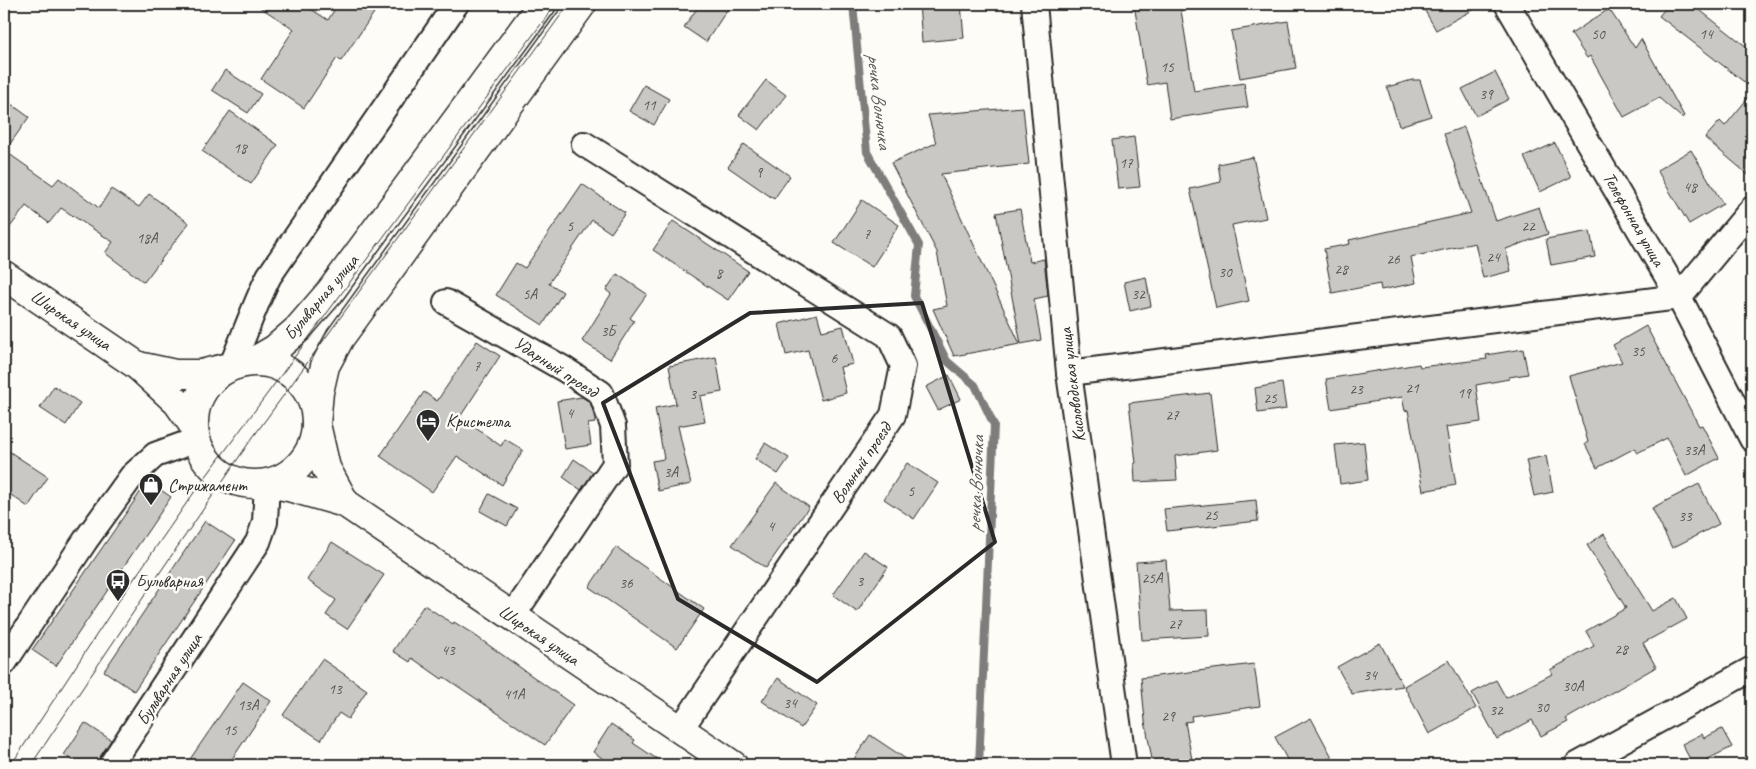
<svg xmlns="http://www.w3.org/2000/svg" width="1756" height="769" font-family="Caveat,sans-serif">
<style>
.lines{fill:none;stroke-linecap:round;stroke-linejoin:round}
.stream{stroke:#7e7d7b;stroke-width:8}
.building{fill:#c9c8c4;stroke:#2b2b2b}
.minor-casing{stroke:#2b2b2b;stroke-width:28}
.secondary-casing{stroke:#2b2b2b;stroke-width:31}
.minor{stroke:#fdfcf7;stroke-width:24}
.secondary{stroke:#fdfcf7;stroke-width:28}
.tram{stroke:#2b2b2b;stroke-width:1}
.marked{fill:none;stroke:#2b2b2b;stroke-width:4;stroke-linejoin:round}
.labels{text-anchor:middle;stroke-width:5;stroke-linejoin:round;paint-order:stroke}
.number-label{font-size:15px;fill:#525251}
.street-label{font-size:18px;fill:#2b2b2b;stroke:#fdfcf7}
.poi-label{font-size:18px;fill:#2b2b2b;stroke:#fdfcf7;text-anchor:start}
.water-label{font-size:19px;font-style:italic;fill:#5b5b5a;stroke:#fdfcf7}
</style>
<rect width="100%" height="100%" fill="#fdfcf7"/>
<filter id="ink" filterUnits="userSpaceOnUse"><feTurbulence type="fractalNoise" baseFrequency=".02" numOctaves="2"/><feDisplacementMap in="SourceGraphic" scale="10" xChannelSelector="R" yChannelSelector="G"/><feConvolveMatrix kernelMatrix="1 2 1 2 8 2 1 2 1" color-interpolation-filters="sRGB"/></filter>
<g filter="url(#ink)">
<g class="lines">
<path class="stream" d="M853,4L867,152L919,245L914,296L947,361L975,385L994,425L979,765"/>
</g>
<g class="building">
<path d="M255,4H303L328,20L338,4H380L341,61L337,58L304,108L261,79L294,29Z"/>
<path d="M700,4H731L706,42L684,27Z"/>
<path d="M919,4H961L964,38L922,42Z"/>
<path d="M1134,4H1180L1194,91L1244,83L1248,107L1170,119L1165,82L1147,85Z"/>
<path d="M1421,4H1484L1436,30Z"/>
<path d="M1669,4H1692L1752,51V88L1659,16Z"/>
<path d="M1609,9L1635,48L1641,39L1684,116L1682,118L1659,98L1624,117L1590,56L1587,58L1571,34Z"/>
<path d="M1288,21L1296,68L1240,78L1231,31Z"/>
<path d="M225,70L261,94L248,113L212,90Z"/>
<path d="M1495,72L1509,99L1476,116L1462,89Z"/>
<path d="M766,80L786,95L759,130L739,115Z"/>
<path d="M1412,80H1420L1431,116L1399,126L1387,87Z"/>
<path d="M644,85L669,99L654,125L629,111Z"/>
<path d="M1752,93V178L1705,138L1720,121L1725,126Z"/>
<path d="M4,99L29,117L5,151L53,185L59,178L99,208L111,189L139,207L149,194L189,223L144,282L105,253L113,242L61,208L49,223L26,206L4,235Z"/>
<path d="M1023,107L1029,164L941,174L1020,344L954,356L933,309L947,306L937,252L891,163L936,143L928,115Z"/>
<path d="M230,111L278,145L251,184L202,151Z"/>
<path d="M1464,127L1496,221L1539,207L1548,234L1506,249L1511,271L1483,278L1475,243L1411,257L1416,283L1381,290L1380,284L1332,293L1324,249L1350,244L1349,240L1471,213L1444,134Z"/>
<path d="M1134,137L1140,187L1118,189L1112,140Z"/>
<path d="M1555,143L1571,177L1540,192L1524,157Z"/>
<path d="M744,144L790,176L774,199L728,167Z"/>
<path d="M1691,150L1723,204L1689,224L1657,170Z"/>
<path d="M1253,157L1266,218L1232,225L1249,301L1216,308L1190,189L1221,182L1218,164Z"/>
<path d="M582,184L625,213L611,233L592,220L549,283L563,292L543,325L496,295L516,263L525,268Z"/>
<path d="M862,200L899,225L872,267L834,243Z"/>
<path d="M1020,209L1030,262L1044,259L1048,296L1034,299L1041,340L1021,344L996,213Z"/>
<path d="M673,221L748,271L728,300L653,250Z"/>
<path d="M1590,231L1595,257L1551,265L1546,239Z"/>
<path d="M617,274L647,294L630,318L634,321L610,359L582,341L611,294L606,290Z"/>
<path d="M1146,277L1151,306L1130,311L1124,282Z"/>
<path d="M817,314L822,331L843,326L853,364L840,367L846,393L821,400L808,350L786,355L779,324Z"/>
<path d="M1646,326L1699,426L1702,425L1719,458L1686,476L1667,438L1637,453L1635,448L1597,468L1585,444L1588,442L1569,376L1622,362L1613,345Z"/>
<path d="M477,341L500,356L460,417L501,446L505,439L523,450L502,485L457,456L432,492L380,456L424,392L437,401Z"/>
<path d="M1523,349L1528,374L1509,377V379L1476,385L1481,422L1446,427L1456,485L1423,491L1408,410L1405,411L1402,397L1331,409L1326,379L1419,364L1420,367L1487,359L1486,355Z"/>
<path d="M716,357L722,392L700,396L705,421L678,426L691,484L658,491L652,461L664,459L655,408L676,404L669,366Z"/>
<path d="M949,375L961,399L938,410L926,387Z"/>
<path d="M1282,383L1286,409L1258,413L1255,388Z"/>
<path d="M54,386L80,403L66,425L40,408Z"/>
<path d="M1210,393L1217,450L1175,456L1177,480L1135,482L1134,463H1136L1129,403Z"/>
<path d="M582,397L590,402L594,414L595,423L588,424L591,445L565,449L557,401Z"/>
<path d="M1364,442L1368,480L1340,484L1335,445Z"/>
<path d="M765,443L789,458L778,474L755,459Z"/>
<path d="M4,448L48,477L28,507L4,490Z"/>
<path d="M1546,456L1553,492L1534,496L1526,460Z"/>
<path d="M574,459L593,472L581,490L563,477Z"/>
<path d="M907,463L938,483L914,519L884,499Z"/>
<path d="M148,481L171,497L56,666L32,650Z"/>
<path d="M776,483L809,507L766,568L732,545Z"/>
<path d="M1699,484L1719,524L1672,548L1652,508Z"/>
<path d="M489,494L517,509L507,526L480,511Z"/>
<path d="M1256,500L1258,521L1167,531L1164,509Z"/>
<path d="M205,521L235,541L134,691L104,671Z"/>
<path d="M1604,534L1652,611L1676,598L1687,619L1643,643L1656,667L1566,719L1568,722L1541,736L1532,720L1497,739L1472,693L1496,680L1506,698L1552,674L1550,670L1594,646L1586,631L1626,608L1587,545Z"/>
<path d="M332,542L384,575L347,629L326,615L336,600L307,580Z"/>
<path d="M616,547L704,609L677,648L589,587Z"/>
<path d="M864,551L888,567L857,612L833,595Z"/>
<path d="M1166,560L1170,611L1208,610L1209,636L1142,640L1136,562Z"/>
<path d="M424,605L453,624L454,622L473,634L573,705L545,745L444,677L442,679L412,658L410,662L393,651Z"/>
<path d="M1380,643L1403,686L1352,694L1337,667Z"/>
<path d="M322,659L367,690L348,719L339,713L321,740L283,715Z"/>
<path d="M1449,660L1476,708L1429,734L1404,686Z"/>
<path d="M1254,664L1260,706L1191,716L1192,721L1185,722L1193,765H1153L1145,721L1141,678Z"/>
<path d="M778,678L817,705L801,728L762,701Z"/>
<path d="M243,682L271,701L228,765H186Z"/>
<path d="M1311,718L1332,757L1316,765H1290L1275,737Z"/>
<path d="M85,723L111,740L100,757L97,765H80L64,755Z"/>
<path d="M611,724L635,740L633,743L666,765H613L593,752Z"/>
<path d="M1722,729L1732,747L1696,765H1693L1682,744L1702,734L1704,738Z"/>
<path d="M870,735L915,765H850Z"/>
</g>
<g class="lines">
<defs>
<g id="minor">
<path d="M1034,4L1069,373L1124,765"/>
<path d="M1507,4L1679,297L1752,439"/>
<path d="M584,144L889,336L903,366L893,415L680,730"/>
<path d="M446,302L564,369L601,393L613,426L615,464L512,617"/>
<path d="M231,367C244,337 254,306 269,276L456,4"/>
<path d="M1069,373L1679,297L1752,209"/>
<path d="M4,663L85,541L132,476L155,455L196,440"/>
<path d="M111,765L258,542L265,522L267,483"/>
<path d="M1577,765L1752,669"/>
</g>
<g id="secondary">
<path d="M4,275L138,366L177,402L194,426"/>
<circle cx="255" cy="423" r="61"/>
<path d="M138,366L175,374H201L256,360L275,349L298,329L330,292L542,4"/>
<path d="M267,483L289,487L345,503L733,765"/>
<path d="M345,503L326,468L316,424L319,392L325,366L340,338L582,4"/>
</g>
</defs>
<use href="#minor" class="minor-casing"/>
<use href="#secondary" class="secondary-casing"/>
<use href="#minor" class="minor"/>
<use href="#secondary" class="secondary"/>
<g class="tram">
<path d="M11,765L118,602L190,498L556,4"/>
<path d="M31,765L165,565L248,444L569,4"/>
</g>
</g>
</g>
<path class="marked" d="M922,303L995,542L817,682L678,599L603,403L750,313Z"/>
<defs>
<symbol id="hotel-pin" viewBox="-11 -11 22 30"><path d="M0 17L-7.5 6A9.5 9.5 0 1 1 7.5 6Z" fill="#2b2b2b" stroke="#fdfcf7"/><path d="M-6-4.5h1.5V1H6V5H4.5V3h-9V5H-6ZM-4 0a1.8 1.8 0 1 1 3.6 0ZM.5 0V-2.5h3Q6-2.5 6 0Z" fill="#fff"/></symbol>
<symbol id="shop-pin" viewBox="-11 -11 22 30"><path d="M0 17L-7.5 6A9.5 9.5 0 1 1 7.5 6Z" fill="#2b2b2b" stroke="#fdfcf7"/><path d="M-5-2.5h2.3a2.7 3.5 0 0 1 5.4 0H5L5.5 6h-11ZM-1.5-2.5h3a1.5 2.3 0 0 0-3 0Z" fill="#fff"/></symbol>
<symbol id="bus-pin" viewBox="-11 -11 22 30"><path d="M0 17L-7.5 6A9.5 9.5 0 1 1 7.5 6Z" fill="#2b2b2b" stroke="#fdfcf7"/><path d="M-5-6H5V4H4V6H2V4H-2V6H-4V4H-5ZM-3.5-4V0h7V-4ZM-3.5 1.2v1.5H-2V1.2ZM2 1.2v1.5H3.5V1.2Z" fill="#fff"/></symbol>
</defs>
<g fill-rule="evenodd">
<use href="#hotel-pin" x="414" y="407" width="28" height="38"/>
<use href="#shop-pin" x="137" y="471" width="28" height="38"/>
<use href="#bus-pin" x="104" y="567" width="28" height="38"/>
</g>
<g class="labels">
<g class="number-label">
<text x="1598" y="39">50</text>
<text x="1706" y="39">14</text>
<text x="1167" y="72">15</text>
<text x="1486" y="99">39</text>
<text x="649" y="110">11</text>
<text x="240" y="153">18</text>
<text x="1126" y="168">17</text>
<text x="759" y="177">9</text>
<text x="1690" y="192">48</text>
<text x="570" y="231">5</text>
<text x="1528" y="231">22</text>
<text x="867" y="239">7</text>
<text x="147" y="243">18А</text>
<text x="1493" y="262">24</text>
<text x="1393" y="264">26</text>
<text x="1341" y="274">28</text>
<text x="1225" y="277">30</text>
<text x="719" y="278">8</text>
<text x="530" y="299">5А</text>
<text x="1138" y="299">32</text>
<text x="608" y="336">3Б</text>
<text x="1638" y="356">35</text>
<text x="834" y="363">6</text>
<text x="477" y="371">7</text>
<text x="1412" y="393">21</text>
<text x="1356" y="394">23</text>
<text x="1464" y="398">19</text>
<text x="693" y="399">3</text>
<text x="1270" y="403">25</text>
<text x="570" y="418">4</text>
<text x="1172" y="420">27</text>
<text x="1694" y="455">33А</text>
<text x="671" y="477">3А</text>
<text x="911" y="496">5</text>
<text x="1211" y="520">25</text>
<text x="1685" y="521">33</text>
<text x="771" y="531">4</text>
<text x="1152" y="583">25А</text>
<text x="860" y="586">3</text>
<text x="626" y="588">36</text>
<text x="1175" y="629">27</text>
<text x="1621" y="654">28</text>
<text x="448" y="655">43</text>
<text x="1370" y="680">34</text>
<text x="1573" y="691">30А</text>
<text x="335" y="694">13</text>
<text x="514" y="699">41А</text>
<text x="790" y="708">34</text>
<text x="248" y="710">13А</text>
<text x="1542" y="712">30</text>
<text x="1496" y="715">32</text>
<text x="1168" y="721">29</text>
<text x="230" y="735">15</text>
</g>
<g class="street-label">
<text transform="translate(1634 219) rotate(60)" y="6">Телефонная улица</text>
<text transform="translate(321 297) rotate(-50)" y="6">Бульварная улица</text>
<text transform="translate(71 320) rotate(34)" y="6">Широкая улица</text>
<text transform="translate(556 367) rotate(33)" y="6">Ударный проезд</text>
<text transform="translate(1072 385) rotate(-97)" y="6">Кисловодская улица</text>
<text transform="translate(861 463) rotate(-56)" y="6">Вольный проезд</text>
<text transform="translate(539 635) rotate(34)" y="6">Широкая улица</text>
<text transform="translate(169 679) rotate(-57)" y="6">Бульварная улица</text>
</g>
<g class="poi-label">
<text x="446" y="427">Кристелла</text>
<text x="168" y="491">Стрижамент</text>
<text x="136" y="587">Бульварная</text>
</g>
<g class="water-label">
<text transform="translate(880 101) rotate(83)" y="7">речка Вонючка</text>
<text transform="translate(975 484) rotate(-88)" y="7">речка Вонючка</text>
</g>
</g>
<rect width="1756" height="769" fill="none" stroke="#fdfcf7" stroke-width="20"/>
<rect x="10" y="10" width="1736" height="749" fill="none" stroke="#2b2b2b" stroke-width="2" filter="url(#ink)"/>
</svg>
